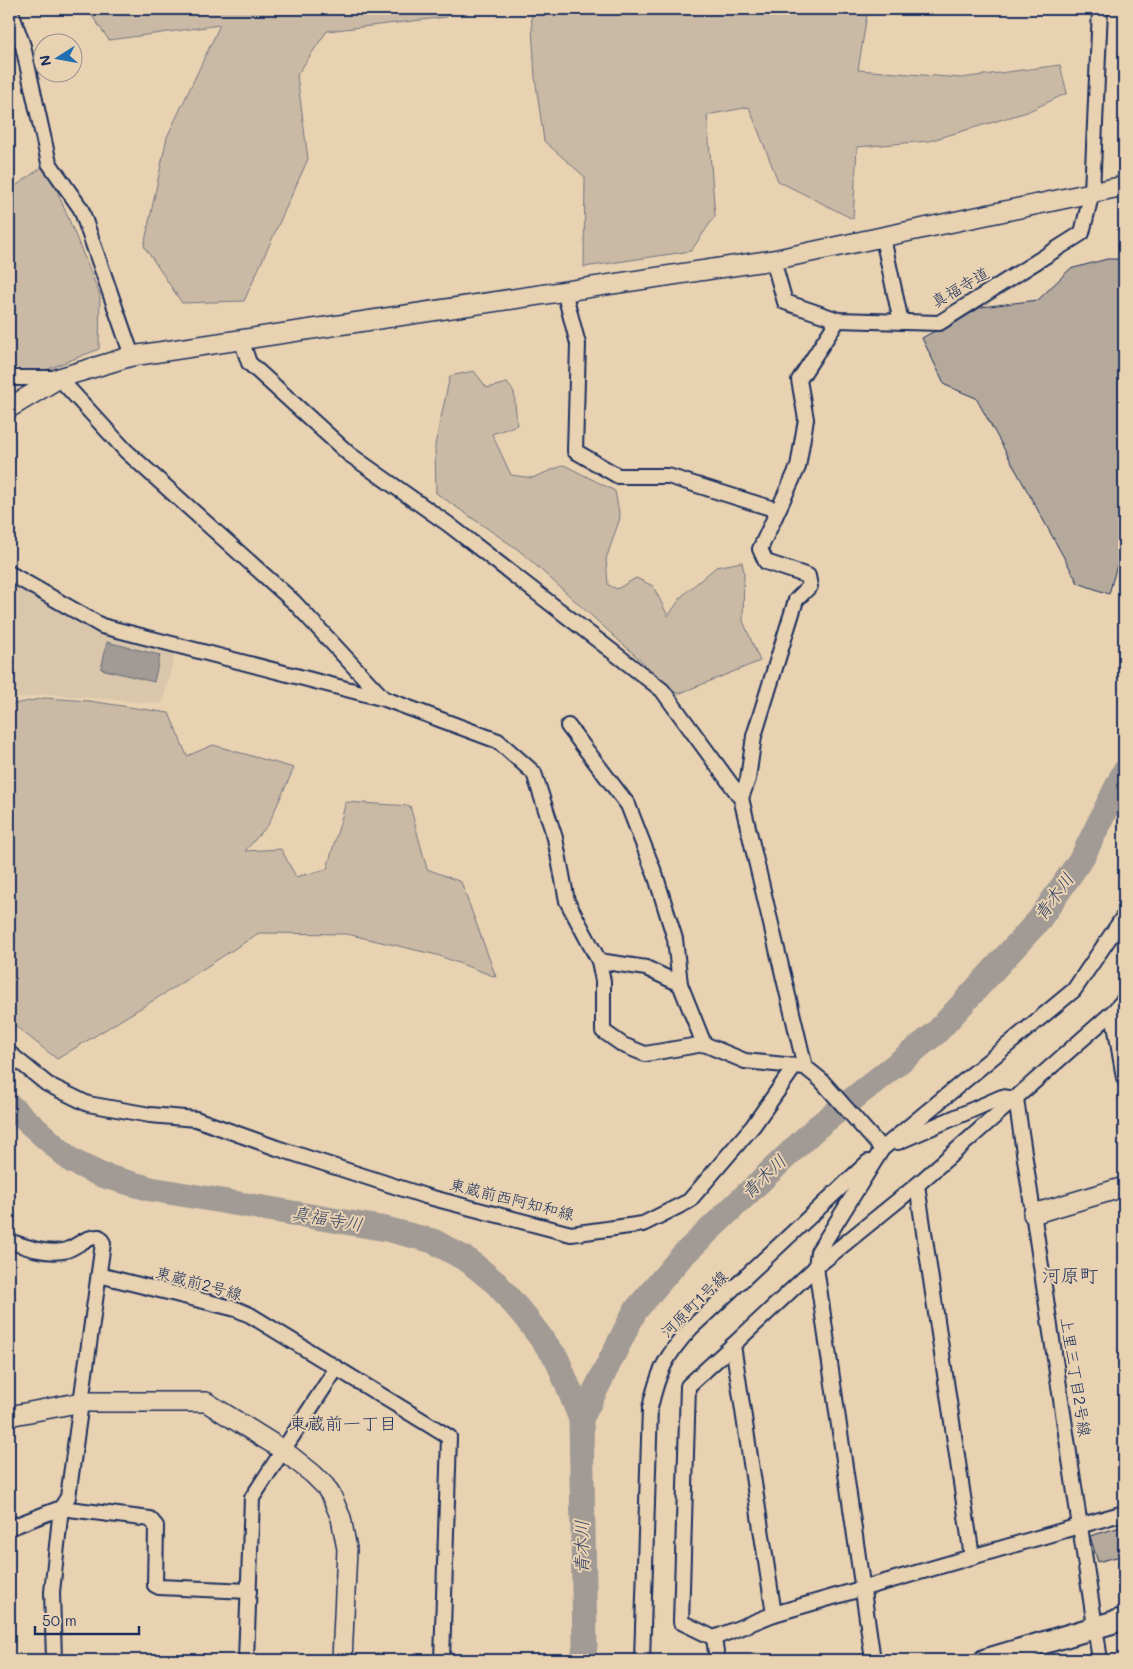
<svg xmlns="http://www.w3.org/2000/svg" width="1133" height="1669" font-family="Mali,'Klee One',sans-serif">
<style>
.built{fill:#d9c6ab}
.green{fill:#cabaa5;stroke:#727482}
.water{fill:#a19a95;stroke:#6b6f7f}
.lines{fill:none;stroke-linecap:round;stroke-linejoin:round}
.river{stroke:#a19a95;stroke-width:25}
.building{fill:#b5a99c;stroke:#1b2f5e}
.street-casing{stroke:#1b2f5e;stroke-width:18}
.secondary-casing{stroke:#1b2f5e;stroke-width:22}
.primary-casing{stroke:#1b2f5e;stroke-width:25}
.street{stroke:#e8d2b1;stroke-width:14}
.secondary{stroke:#e8d2b1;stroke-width:19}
.primary{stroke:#e8d2b1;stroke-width:21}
.labels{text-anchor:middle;stroke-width:4;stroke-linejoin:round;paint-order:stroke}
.street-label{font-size:16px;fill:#1b2f5e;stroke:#e8d2b1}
.water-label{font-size:18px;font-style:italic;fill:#364469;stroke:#e8d2b1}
.neighbourhood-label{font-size:18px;fill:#1b2f5e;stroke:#e8d2b1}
.quarter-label{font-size:19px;fill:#1b2f5e;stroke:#e8d2b1}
</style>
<rect width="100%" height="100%" fill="#e8d2b1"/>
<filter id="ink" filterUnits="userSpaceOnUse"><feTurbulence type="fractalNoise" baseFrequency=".02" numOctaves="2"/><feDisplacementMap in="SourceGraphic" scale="10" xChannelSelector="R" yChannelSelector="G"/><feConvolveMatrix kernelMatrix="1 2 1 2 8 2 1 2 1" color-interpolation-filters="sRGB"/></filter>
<g filter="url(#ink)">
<path class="built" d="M9,581L97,633L175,654L162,704L46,694L9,700Z"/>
<g class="green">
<path d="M87,9H448L447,17L327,31L297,75L308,159L244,301L182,303L144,246L167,137L220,25L109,40Z"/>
<path d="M531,9H868L858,70L961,78L1060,65L1067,93L1027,112L929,141L857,147L853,219L778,181L749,107L707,115L715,216L691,251L584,267L585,177L544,141L535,77Z"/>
<path d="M46,164L100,295L99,349L43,371L9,370V191Z"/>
<path d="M474,371L487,388L507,383L514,392L517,425L492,434L511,475L532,478L564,465L615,491L620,518L606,559L608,585L617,589L636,578L653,586L668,616L683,595L716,567L742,562L744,573L743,621L760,661L678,694L520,551L436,493L435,445L450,376Z"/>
<path d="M45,698L89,701L169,713L187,756L213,745L294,768L268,825L245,851L281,849L296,877L327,869L346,802L410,806L427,869L461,882L496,977L437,955L347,934L259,933L167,992L57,1059L9,1021V705Z"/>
</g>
<path class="water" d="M107,642L160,655L154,682L101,669Z"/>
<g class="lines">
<g class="river">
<path d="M9,1105L72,1161L101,1175L151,1189L386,1229L433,1241L469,1261L497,1284L526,1318L557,1359L581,1419"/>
<path d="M583,1660L585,1645L581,1419L635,1311L682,1256L816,1128L936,1033L1039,920L1083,856L1124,772"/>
</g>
</g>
<g class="building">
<path d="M1107,259H1124V539L1109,594L1078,583L976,398L945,385L922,338L933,332L944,330L981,307L1038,300L1070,269Z"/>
<path d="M1124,1526V1555L1098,1562L1090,1536Z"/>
</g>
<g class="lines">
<defs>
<g id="street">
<path d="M10,9L23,46L49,163L81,209L132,356"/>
<path d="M883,238L901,322"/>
<path d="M773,260L785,302L838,320L939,323L1082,233L1092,192L1100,9"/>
<path d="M564,291L578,344L575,451L618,476H668L777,510"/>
<path d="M241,339L249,363L349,454L448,524L662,690L741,798L805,1067"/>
<path d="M9,378H59L126,451L294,602L384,699"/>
<path d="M9,573L102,626L385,699L498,741L534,773L555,838L567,901L599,961L603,981V1031L623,1045L645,1054L704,1044L745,1061L805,1067L821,1080L882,1149"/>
<path d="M568,726L628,805L656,877L675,939L680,984"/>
<path d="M741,798L748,779L754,736L796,600L810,586L808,576L766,562L760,549L798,467L806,419L799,380L838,320"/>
<path d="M599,961L646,968L680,984L704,1044"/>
<path d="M1113,1012L1124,1078"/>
<path d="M9,1053L47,1084L88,1104L150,1115L196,1119L277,1148L425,1196L571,1234L643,1224L689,1201L753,1126L795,1066"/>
<path d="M1016,1099L1100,1660"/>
<path d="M898,1142L1002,1097L1016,1099"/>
<path d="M917,1185L972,1557"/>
<path d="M9,1241C26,1247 44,1254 63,1251C76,1249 84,1236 99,1237L103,1243L68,1497L61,1508L52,1592L54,1660"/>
<path d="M99,1275L236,1309L250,1315L449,1437L442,1660"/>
<path d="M733,1345L688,1386L681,1622L714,1638L774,1614L1124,1513"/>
<path d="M9,1528L61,1508L150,1519L156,1526L155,1585L159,1587L249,1591"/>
<path d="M774,1614L733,1345L816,1267L917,1185L1113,1012L1124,1000"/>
<path d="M714,1638L717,1660"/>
<path d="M246,1660L252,1498L336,1369"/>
<path d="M642,1660L650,1408C658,1372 666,1355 691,1328L868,1162"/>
<path d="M873,1660L816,1267L818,1252L882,1149L1074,990L1124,916"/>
</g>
<g id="secondary">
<path d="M9,408L59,378L132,356L773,260L1124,186"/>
<path d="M1033,1214L1124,1187"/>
<path d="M9,1416L82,1402H206L283,1450L313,1474L325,1486L332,1497L341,1518L347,1549L342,1660"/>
</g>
<path id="primary" d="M985,1660L1124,1619"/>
</defs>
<use href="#street" class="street-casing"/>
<use href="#secondary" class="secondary-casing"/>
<use href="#primary" class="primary-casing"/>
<use href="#street" class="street"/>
<use href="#secondary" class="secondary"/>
<use href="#primary" class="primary"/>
</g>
</g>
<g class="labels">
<g class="street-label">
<text transform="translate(960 287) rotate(-30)" y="6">真福寺道</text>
<text transform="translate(512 1199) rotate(14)" y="6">東蔵前西阿知和線</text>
<text transform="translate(199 1283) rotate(15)" y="6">東蔵前2号線</text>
<text transform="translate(694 1304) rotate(-45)" y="6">河原町1号線</text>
<text transform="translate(1076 1377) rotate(81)" y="6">上里三丁目2号線</text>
</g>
<g class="water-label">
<text transform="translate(1054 897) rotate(-54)" y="6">青木川</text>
<text transform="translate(764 1177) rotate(-44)" y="6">青木川</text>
<text transform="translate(327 1219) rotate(10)" y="6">真福寺川</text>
<text transform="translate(582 1547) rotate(-90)" y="6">青木川</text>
</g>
<g class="neighbourhood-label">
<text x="343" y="1430">東蔵前一丁目</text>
</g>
<g class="quarter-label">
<text x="1070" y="1282">河原町</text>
</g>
</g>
<rect width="1133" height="1669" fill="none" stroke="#e8d2b1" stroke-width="30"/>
<rect x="15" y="15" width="1103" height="1639" fill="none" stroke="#1b2f5e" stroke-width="2" filter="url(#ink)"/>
<g transform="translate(58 58) rotate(259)"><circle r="24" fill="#e8d2b1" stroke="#969190"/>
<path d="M0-4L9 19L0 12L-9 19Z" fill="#1f6fb2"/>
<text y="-8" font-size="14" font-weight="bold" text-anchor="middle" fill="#1b2f5e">N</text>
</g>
<path d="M35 1626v8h104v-8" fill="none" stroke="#1b2f5e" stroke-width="2.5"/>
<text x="42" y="1626" font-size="15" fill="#1b2f5e" stroke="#e8d2b1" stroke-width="4" paint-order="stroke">50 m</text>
</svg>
